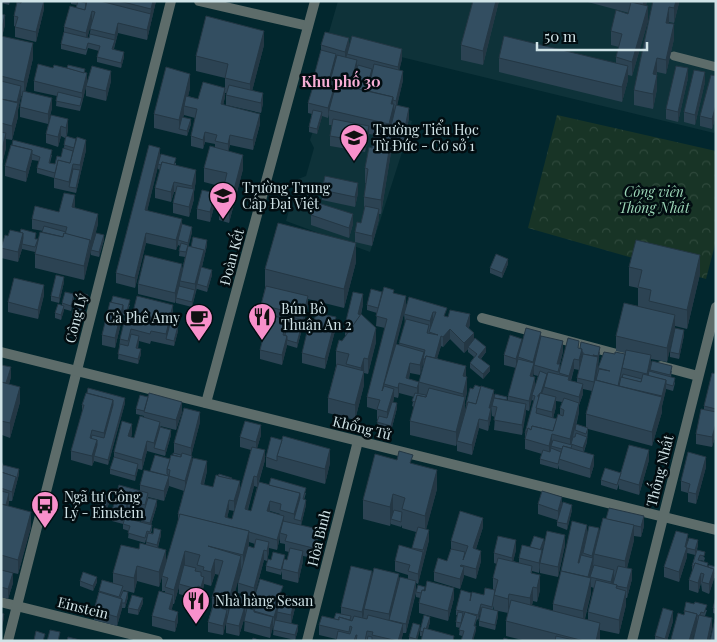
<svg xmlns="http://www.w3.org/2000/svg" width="717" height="642" font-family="'Playfair Display',serif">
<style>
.built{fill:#0e3239}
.park{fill:url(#park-crowns)}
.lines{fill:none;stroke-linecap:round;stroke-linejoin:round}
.service{stroke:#5d6c6a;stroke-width:9}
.minor{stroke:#5d6c6a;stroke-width:10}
.tertiary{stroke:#5d6c6a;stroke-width:10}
.wall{fill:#2c4353;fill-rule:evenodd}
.shaded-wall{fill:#243744}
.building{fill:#334e61;stroke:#243744}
.labels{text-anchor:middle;stroke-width:5;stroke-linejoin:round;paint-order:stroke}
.poi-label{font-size:14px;fill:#d0e3e7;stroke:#020d11;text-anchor:start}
.park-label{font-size:14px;font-style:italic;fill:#9bd6b7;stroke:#020d11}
.street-label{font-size:14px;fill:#d0e3e7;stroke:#020d11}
.neighbourhood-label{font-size:15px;font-weight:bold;fill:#f8aed5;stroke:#020d11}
</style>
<defs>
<pattern id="park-crowns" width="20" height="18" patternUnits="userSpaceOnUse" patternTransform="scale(1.25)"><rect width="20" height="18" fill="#183426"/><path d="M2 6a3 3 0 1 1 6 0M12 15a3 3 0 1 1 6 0" fill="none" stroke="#2e483b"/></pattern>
</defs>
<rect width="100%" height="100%" fill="#02272e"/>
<g class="built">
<path d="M338,1H716V128L714,133L327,39Z"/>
<path d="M325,95L412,121L370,252L286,221L298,179L306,176L314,148L310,140Z"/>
</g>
<path class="park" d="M557,115L716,151V241L706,279L528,228Z"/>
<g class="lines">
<path class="service" d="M674,56L716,67"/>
<g class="minor">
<path d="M199,1L308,26"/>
<path d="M482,318L628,357"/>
<path d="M661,366L698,376"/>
<path d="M206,403L315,1"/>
<path d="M1,602L158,641"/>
<path d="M8,641L171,1"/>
<path d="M307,641L358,441"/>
</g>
<g class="tertiary">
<path d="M1,352L716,530"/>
<path d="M632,641L716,307"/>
</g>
</g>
<g class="wall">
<path d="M1,1H10L9,5L1,3Z"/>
<path d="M44,1V9L36,42L15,37V26H14V16L21,3Z"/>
<path d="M71,1H156L147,40L118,33L114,49L124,57L121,68L97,62V57L99,51L88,48L86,55L61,49V44L64,32V27L77,5L71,4ZM92,21L89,38H87Z"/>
<path d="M473,1H499L483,65L461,60V45Z"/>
<path d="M584,1H647L646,6L648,21L632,76L628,75V80L622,102L499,72V58L616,63V57L619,47L611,45V31L629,13Z"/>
<path d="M653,1H679V3L674,23L669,22V23L674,39L666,74L657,72V89L653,109L634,105V90Z"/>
<path d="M1,14L5,25L2,36L33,58L25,92L52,108L48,124L20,117V107L22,96H21L18,110V117L12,140L6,139V148L1,168Z"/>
<path d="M264,45L252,91L263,103L261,113L226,105V93H225V97L223,105L260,124L253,150L230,145L228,151L243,169L229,223L219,220V206L223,187L204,182V168L215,148V144L205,142L203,149L191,146V136L195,118L184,115L183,117L191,124L187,136L154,128V114L190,88L188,96L198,99L225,88V78L196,71V56Z"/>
<path d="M321,45L349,47L402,59L399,70L403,80L397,105L409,118L404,142L393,140L381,214H379V219L372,246L355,242V232L361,223L364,211V197L366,183H365V168L372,148L374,135L369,134L365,152L330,146V136L332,125H329V114L328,118L322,116L317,134L309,132V127L312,114L308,113V103L313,87V80L321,50Z"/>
<path d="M53,68L85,73L87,83L80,111L56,106L57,96L34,91V81Z"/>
<path d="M716,76V115L712,129L700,126V116Z"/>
<path d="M688,78L678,122L666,119V109Z"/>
<path d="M111,81L106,101L86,96V86Z"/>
<path d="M705,82L695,125L684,122V112Z"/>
<path d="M51,115L68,129L67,136L86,150L76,193L54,188V178L37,173V168L39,161L32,160L26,182L5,176V166L11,145L52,155L50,163L55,164L61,157L64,148L65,138L61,136L58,147L46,143V134Z"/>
<path d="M160,158L176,163V165L196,180L194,192V199L189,217L173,213V203L176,192H174L171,202L155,198V188L160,170L158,169V166L147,211L182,224L192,232L188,248L207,245L202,267L212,275L207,292L197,289V288L192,307L176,303V299L175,303L138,294V284L182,270L185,257L179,256L180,246L178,245L176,250L146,243L135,288L116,283V273Z"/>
<path d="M322,190L358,193L355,207L322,200Z"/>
<path d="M215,203L210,222L197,219V209Z"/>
<path d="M75,205L74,208L98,224L91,249L104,240L99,257L91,255V250L84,280L35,268V252L22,249L18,262L1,258V248L8,236L36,239L38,242L43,231L32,229V219L59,212Z"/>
<path d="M311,215L353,224L349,238L311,225Z"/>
<path d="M356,262L344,308L308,299V306L297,348L287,345L282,365L260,359V350L269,316L261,314V305L265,288V269Z"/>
<path d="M508,264L502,278L490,273V268Z"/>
<path d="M629,267L700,274L687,329L675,326L667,362L651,359V365L672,371L671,377L675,383L673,391L666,389L662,406V412L652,446L588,429L587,442L584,452L594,465L590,478L559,469V465L558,469L540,464V459L542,454L525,449V433L534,401L532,400V397L529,411L526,410L522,435L494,430L495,417L492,416V407L491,418L488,431L479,428L472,455L457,451V443L456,446L410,435V421L414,407L412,406L414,397L399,393L398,398L394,397L393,402L397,408L391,431L377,427L378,419H377V410L367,407V397L385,328L376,326L377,313L367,310V305L382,292L394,293L406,306L396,344L399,345L405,324L404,314L409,297L447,317L470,324L469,328L474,340L486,352L481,359L490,371L483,379L470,368V363L474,357L468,352V349L464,353L450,339L443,347L441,346L437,358L466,377L467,392L465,401V411L466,405L494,398L508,401V396L516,368L504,365V355L522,343L541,336L563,351L560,364V370L579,348L600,352L599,357L598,367L615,354H625V353L616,351V336L638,306V288L629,286ZM423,364V369L419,382L409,379L410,373L420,375ZM534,366V375L538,376L535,387L533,377ZM574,369L579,370L577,378V382L571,381ZM583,389L592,391L586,414V427H576L579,412V405L583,394ZM556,401L562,402L560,408V415L557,419L553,418L556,407Z"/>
<path d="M64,282L59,303L51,301V296Z"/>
<path d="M44,295L38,319L8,312V302Z"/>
<path d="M74,299L71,311L64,309L61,320L55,318V313L62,305V303Z"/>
<path d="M88,300L81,322L72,320V315Z"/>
<path d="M110,302L130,305L128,310L133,312L173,315L171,324L178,331L174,346L151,341L150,344L139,341L138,349L141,354L138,364L118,359L120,339L126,316L123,315L115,348L102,345V335Z"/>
<path d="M363,304L361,315L376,342L368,374L364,373V385L355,420L328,413V398L336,366V351L346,335H345V325Z"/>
<path d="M336,327L325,369L302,363V353L311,334Z"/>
<path d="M684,335L679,359L670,357V352Z"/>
<path d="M1,365L11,377L9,384L20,402L10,438L2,435L1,438Z"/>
<path d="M716,374V434L712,447L696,444V434L704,410V406Z"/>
<path d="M125,403L108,465L94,461L92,466L71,460V451L82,413V405Z"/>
<path d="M136,409L182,412L176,430L160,426L171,435L165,456L147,451L142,470L138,469L135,481L110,474V469L114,457V452L132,434L131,437L134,438L144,417V416L136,414Z"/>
<path d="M200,422L191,456L192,462L207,471L204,485L213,487L232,479L240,491L251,450L240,447V437L261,435L257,448L265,460L259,482L306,493L304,500L306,505L301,525L318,539L313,558L303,556V561L298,583L282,579V571L281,575L266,571V566L271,560H287L289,552L285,551V544L280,543V537L277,550L269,548V552L267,561L264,560L254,597L238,593V583L242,569H241L233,598L239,600L240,596L250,609L252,610V605L283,595L295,608L291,624L298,630L295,640L273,635L274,626H273L270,638L244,631L245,616L239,636L226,633V622L223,635L208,632V622L212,607V598L219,575L215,574L211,586L204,584L201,597L198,595L197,599L179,594V587L174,604H173L171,610L178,621L175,632L152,626V616L165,593V591H162V576L159,587L137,581L134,593L123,590L128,597L125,608H122L117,626L94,620V610L102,580L113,583V573L139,549L146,544L147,536L145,543L128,538L129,531L123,529V524L112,521V511L140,491V485L150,471L170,459L181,455L174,453V443ZM169,486L184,491L178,514V523L166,564L158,548L161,535L151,533L152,530L151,525L157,505L148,498V497L164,501ZM254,486L257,487L251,511L248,510ZM128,510L143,514L141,522L126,518ZM229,510L234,511L232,519L227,518ZM270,511L280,514V515L269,512ZM249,542L255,544L254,548L249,546Z"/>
<path d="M282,440L330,463L325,484L266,467V457Z"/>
<path d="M1,459L3,465L19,474L12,501H9L8,506L31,527L18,574L1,570Z"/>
<path d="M649,460L639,495L619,489V484L617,490L601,485V480Z"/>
<path d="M413,464L437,489L426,529L429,540L418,584L416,583V590L454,598L448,621L419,613V603L420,598L416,597V593L406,633H403L401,641H367L336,639L319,635V625L334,619L341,614V607L372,575L399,582L408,579V575L395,571V561L412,549L416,532L402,528V525L401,527L391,524V522L390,526L363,519V500Z"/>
<path d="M706,467L696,504L688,502V493L681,491V481Z"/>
<path d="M110,500L104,518L96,516V511Z"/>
<path d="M562,503L572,510L567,530L557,526V520L538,514V504Z"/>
<path d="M603,518L644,526L641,537L634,536V540L627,568L632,579L627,598H626V605L619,634L600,630V641H526L506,636V621L508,613L494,610V606L493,610L498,616L495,630L479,626V621L481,610L478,620L477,619L475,626L476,631L462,636L459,635L460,628L456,627V622L457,615H456V610L471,597L484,595L493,590V578L497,564L494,563V553L516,550L513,561L519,563V558L530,547L544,544L542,550V556L565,545L558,577L540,573V567L539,573L532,571V573L540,590L537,602L533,601L532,605L553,611V604L587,533L599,532ZM591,587L594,588L588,612V620L585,619L591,593Z"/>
<path d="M483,527L476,549L481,561L476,579L464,575L460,589L434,581V572L447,561L451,549V541Z"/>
<path d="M688,541L698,545L697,550L705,558L704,561L700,560V561L708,567H716V579L714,578L709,594L702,591L701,583L698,593L689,590V580L692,571V566L695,555L687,553V557L679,582L664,577V567Z"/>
<path d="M1,570L13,583L8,599L1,597Z"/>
<path d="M80,581L97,582L93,591L80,586Z"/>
<path d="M716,596V614L713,613V608Z"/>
<path d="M143,603L138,615L128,613V608Z"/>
<path d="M707,610L705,616L712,628L709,641H693L697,621V624L692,641H671V639L684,615V612Z"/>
<path d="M673,621L667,641H655V636Z"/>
<path d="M430,622L428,629L454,641L420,636V631Z"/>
<path d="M413,623L417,641H409V637Z"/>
</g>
<g class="shaded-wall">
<path d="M44,1V9L36,42V32Z"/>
<path d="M153,1H156L147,40V30Z"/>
<path d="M496,1H499L483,65V51Z"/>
<path d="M643,1H647L643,16Z"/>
<path d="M676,1H679V3L674,23V8Z"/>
<path d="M648,6V21L632,76V62Z"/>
<path d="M669,7V22L666,37V23Z"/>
<path d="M92,11V21L86,43V33Z"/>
<path d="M5,15V25L1,41V31Z"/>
<path d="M118,23V33L112,54L115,35Z"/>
<path d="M674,24V39L666,74V60Z"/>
<path d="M264,31V45L250,99V84Z"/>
<path d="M349,38V48L345,62V52Z"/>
<path d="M33,43V58L24,97V82Z"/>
<path d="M402,49V59L398,76V67Z"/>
<path d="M124,52V57L121,68V63Z"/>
<path d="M336,54V64L329,85L328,94V84Z"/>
<path d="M657,58V72L653,88V74Z"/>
<path d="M357,60V70L352,90H349Z"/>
<path d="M628,66V80L622,102V87Z"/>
<path d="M688,68V78L678,122V112Z"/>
<path d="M372,69V79L365,103V93Z"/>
<path d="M111,71V81L106,101V91Z"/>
<path d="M403,71V80L396,111V101Z"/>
<path d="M705,72V82L695,125V115Z"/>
<path d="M87,73V83L82,103V93Z"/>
<path d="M190,74V88L186,106H184V115L180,129H179V120Z"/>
<path d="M657,75V89L653,109V94Z"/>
<path d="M21,86V96L18,110V117L12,140V126Z"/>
<path d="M225,88V97L221,114V104Z"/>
<path d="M334,88V98L329,110L328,118V108Z"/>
<path d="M263,93V103L261,113V103Z"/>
<path d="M393,97V110L394,104V119L389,139V124L391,104Z"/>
<path d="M52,98V108L48,124V114Z"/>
<path d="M716,105V115L712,129V119Z"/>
<path d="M409,108V118L404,142V132Z"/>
<path d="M322,112V117L317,134V129Z"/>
<path d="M260,114V124L253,150V140Z"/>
<path d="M68,119V129L66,138V128Z"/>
<path d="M191,119V124L187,136V131Z"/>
<path d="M61,126V136L58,147V137Z"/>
<path d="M369,126V135L365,152V142Z"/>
<path d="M393,126V140L381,214V200Z"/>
<path d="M205,132V142L203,149V140Z"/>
<path d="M6,133V148L1,168V153Z"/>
<path d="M230,135V145L228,154V144Z"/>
<path d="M86,140V150L76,193V188L80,170V165Z"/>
<path d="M160,148V158L145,220V210Z"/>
<path d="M32,150V160L26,182V172Z"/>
<path d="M243,155V169L229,223V209Z"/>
<path d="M73,164V174L69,187V192V182Z"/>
<path d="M196,170V180L194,192V199L189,217V207L192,194V186Z"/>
<path d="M174,182V192L171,202V192Z"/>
<path d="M358,183V193L355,207V197Z"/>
<path d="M215,193V203L210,222V212Z"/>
<path d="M75,195V205L72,217V207Z"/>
<path d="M379,209V219L372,246V236Z"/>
<path d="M98,214V224L84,280V266Z"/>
<path d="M353,214V224L349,238V228Z"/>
<path d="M182,219V229L178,240V245L176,250V240Z"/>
<path d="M192,227V232L188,248V243Z"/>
<path d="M23,233V243L22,244V249L18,262V252Z"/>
<path d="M146,233V243L135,288V278Z"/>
<path d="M104,235V240L99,257V252Z"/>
<path d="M207,240V245L198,284H197L195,294V284L204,250Z"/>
<path d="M356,243V262L344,308V289Z"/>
<path d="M700,255V274L687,329V310Z"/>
<path d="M508,259V264L502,278V273Z"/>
<path d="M182,264V274L180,281V285L175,303V293Z"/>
<path d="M212,270V275L207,292V287Z"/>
<path d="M64,277V282L59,303V298Z"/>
<path d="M44,285V295L38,319V310Z"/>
<path d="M195,290V295L192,307V302Z"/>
<path d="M74,294V299L71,311V306Z"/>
<path d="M363,294V304L359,322L358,314Z"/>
<path d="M88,295V300L81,322V317Z"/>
<path d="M308,296V306L297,348V343L303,320V315Z"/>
<path d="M406,296V306L386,385L384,384V390L382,391Z"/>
<path d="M123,305V315L115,348V338Z"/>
<path d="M173,305V315L167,340L166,339V334Z"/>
<path d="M64,306V311L61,320V315Z"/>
<path d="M433,312V322L430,331V321Z"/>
<path d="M470,314V324L466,336V326Z"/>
<path d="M675,315V329L667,362V348Z"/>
<path d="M336,317V327L325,369V359Z"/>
<path d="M178,326V331L174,346V341Z"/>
<path d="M376,328V342L368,374V359Z"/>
<path d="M450,329V339L443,347V337Z"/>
<path d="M684,330V335L679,359V354Z"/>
<path d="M541,332V342L534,367V373L530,386V376L533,368V362Z"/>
<path d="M474,333V343L468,347V349L464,353V343Z"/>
<path d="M139,336V341L136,353V348Z"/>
<path d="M287,336V346L282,365V355Z"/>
<path d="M441,336V346L433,372V362Z"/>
<path d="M522,339V349L518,357V363L516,369V359Z"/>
<path d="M563,341V351L558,372L557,364Z"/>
<path d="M486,347V352L478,362V357Z"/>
<path d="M600,347L598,367L594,391V382Z"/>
<path d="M141,349V354L138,364V359Z"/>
<path d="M582,349V357L579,370V360Z"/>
<path d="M424,352L423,364L420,375V365Z"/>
<path d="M651,355V365L647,384V374Z"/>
<path d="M364,358V385L355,420V405L361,382V368Z"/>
<path d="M574,359V369L569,386V376Z"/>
<path d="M410,363V373L407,385L406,378Z"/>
<path d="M466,366V380L463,376Z"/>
<path d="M490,366V371L483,379V374Z"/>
<path d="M11,367V377L5,398V388Z"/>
<path d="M547,374V379L540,400V395Z"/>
<path d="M467,377V392L465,401V411L456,446V432L463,404V394Z"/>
<path d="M535,377V387L529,411V401Z"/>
<path d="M666,380V390L662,406V396Z"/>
<path d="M419,382V392L417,398V388Z"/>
<path d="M399,383V393L398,398V388Z"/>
<path d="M583,384V394L579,405V412L571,444L570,449V439L579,405V397Z"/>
<path d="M20,387V402L10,438V423Z"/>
<path d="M394,389V399L387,422V412Z"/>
<path d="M494,390V400L491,409V418L488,431L489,408Z"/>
<path d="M556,397V407L552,422V412Z"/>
<path d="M662,397V412L652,446V432Z"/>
<path d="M125,398V403L108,465V460Z"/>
<path d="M113,400V410L104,443V433Z"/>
<path d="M182,402V412L176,430V420Z"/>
<path d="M397,403V408L391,431V426Z"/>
<path d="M526,404V414L522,435V425Z"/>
<path d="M200,412V422L191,457V448Z"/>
<path d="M479,419V428L472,455V445Z"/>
<path d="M160,422V432L154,448V443Z"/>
<path d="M132,424V434L128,446V436Z"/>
<path d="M716,424V434L712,447V437Z"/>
<path d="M261,425V435L256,452V442Z"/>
<path d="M171,430V435L165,456V451Z"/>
<path d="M552,434V444L549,456V446Z"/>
<path d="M587,437V442L583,453V448Z"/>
<path d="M97,440V450L94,456V461L92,466V456Z"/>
<path d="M147,441V451L142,470V460Z"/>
<path d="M330,449V463L325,484V469Z"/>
<path d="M265,450V460L257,487V477Z"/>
<path d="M649,450V460L639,495V485Z"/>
<path d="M594,455V465L590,478V469Z"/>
<path d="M192,456V466L185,491V481Z"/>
<path d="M706,457V467L696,504V494Z"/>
<path d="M207,461V471L201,494V484Z"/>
<path d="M138,464V469L135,481V476Z"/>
<path d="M19,469V474L12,501V492L16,477Z"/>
<path d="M437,470V489L425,534V516Z"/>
<path d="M169,476V486L164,501V491Z"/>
<path d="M254,476V486L245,519V509Z"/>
<path d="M240,481V491L234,511V501Z"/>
<path d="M9,493V503L5,518V508Z"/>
<path d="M300,493V503L294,519V514Z"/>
<path d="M393,494V513L391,519L390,526V507Z"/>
<path d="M110,495V500L104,518V513Z"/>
<path d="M562,497V507L558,521V511Z"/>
<path d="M128,500V510L124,524V515Z"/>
<path d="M157,500V505L150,528V523Z"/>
<path d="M229,500V510L225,527V517Z"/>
<path d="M306,500V505L301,526V521Z"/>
<path d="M270,501V511L267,521V511Z"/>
<path d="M572,505V510L567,530V524Z"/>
<path d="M31,512V527L18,574V560Z"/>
<path d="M284,516V526L280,533V537L277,550V540Z"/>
<path d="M644,516V526L641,537V527Z"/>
<path d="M483,518V527L473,558V548Z"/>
<path d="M587,525V535L578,573V563Z"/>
<path d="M634,525V540L625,576V561Z"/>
<path d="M599,528V538L594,554L593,568L588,589V579L592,560V556Z"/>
<path d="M318,529V539L313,558V548Z"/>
<path d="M161,530V535L157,550V545Z"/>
<path d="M429,530V540L418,584V574Z"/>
<path d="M249,531V546L243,569V555Z"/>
<path d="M688,534L687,557L679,582V572L685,547Z"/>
<path d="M565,535V545L558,577V567Z"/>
<path d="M544,539V544L539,558V553Z"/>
<path d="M516,540V550L512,567V558Z"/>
<path d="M698,540V545L695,555V550Z"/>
<path d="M269,542V552L267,561V551Z"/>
<path d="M166,550V564L159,587V572Z"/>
<path d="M264,550V560L254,597V588Z"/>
<path d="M542,550V560L540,563L539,573V563Z"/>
<path d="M185,551V566L179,584V587L174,604V590Z"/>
<path d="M303,551V561L298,583V573Z"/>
<path d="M481,551V561L476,579V569Z"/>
<path d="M241,556V571L228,617V603Z"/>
<path d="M215,559V574L211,586V572Z"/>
<path d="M137,566V581L134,593V578Z"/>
<path d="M464,567V577L460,589V579Z"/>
<path d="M632,569V579L627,598V588Z"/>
<path d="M714,569V579L709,594V584Z"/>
<path d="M614,570V580L611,592V582Z"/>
<path d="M372,571V581L364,609V614L362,622V612Z"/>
<path d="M13,573V583L8,599V589Z"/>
<path d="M701,573V583L698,593V583Z"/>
<path d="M399,574V588L389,620V629V614Z"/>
<path d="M540,575V590L537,602V588Z"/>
<path d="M97,577V582L93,591V586Z"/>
<path d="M204,577V586L201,597V587Z"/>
<path d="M591,578V593L583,625V611Z"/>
<path d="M416,581V591L406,633V624Z"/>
<path d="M198,586V595L197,599V589Z"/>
<path d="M533,587V601L530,613V598Z"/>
<path d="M454,588V598L448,621V611Z"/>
<path d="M626,591V605L619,634V620Z"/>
<path d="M128,592V597L125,608V603Z"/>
<path d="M509,594V608L508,613V599Z"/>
<path d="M173,595V605L169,619V609Z"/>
<path d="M143,598V603L138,615V610Z"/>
<path d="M295,598V608L291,625V615Z"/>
<path d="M122,599V609L117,626V617Z"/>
<path d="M250,599V609L247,616V606Z"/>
<path d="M279,600L277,617L274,626V617Z"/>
<path d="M481,604V610L478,620V615Z"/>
<path d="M245,606V616L239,636V626Z"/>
<path d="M227,610V619L223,635V626Z"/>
<path d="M498,611V616L495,630V625Z"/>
<path d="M673,611V621L667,641H665Z"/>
<path d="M178,612V621L175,632V622Z"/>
<path d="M4,614V619L1,630V625Z"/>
<path d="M697,614V624L692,641H689Z"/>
<path d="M273,617V627L270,638V628Z"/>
<path d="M430,617V622L425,638V633Z"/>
<path d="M712,618V628L709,641H707Z"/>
<path d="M600,623V641H596Z"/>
<path d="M403,624V634L401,641H398Z"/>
<path d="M298,625V630L295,640V635Z"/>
<path d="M420,625V630L417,641H416Z"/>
<path d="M476,626V631L473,641H472Z"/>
</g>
<g class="building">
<path d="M22,1H44L36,32L15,27L18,17L14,16L17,2L21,3Z"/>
<path d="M78,1L86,3L85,10L76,8Z"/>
<path d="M87,1H100L151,14L147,30L118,23L115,35L90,29L95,12L92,11L86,33L64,27L70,6L85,10Z"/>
<path d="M119,1H153L151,9Z"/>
<path d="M473,1H496L483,51L461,45Z"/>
<path d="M653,1H676L674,8L669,7L666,23L674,24L666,60L657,58L653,74L657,75L653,94L634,90Z"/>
<path d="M631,2L648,6L632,62L616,57L622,34L611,31L616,10L628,14Z"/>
<path d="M1,14L5,15L1,31Z"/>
<path d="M206,16L264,31L250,84L225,78L228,64L196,56Z"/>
<path d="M64,32L89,38L90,34L115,40L112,49L124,52L121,63L97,57L100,46L88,43L86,50L61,44Z"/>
<path d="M325,32L349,38L345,52L321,45Z"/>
<path d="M1,36L33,43L24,82L1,76Z"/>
<path d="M352,36L402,49L398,67L347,54Z"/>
<path d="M504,36L628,66L622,87L499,58Z"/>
<path d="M321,50L336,54L328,84L313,80Z"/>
<path d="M337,55L357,60L350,87L336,84L335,87L329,85Z"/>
<path d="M38,64L53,68L54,65L87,73L82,93L34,81Z"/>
<path d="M374,64L403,71L396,101L393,100V97L368,91Z"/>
<path d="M68,65L85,69L84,73L67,68Z"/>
<path d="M358,65L372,69L366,91L352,88Z"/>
<path d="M92,66L111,71L106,91L86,86Z"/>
<path d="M676,66L688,68L678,112L666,109Z"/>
<path d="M166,67L190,74L179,120L154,114Z"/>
<path d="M694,70L705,72L695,115L684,112Z"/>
<path d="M711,75L716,76V105L712,119L700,116Z"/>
<path d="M1,81L21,86L17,102L1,99Z"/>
<path d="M203,82L225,88L221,104L260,114L253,140L230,135L228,144L215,141L217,135L205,132L203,140L191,136L197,109L184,106L186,96L198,99Z"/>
<path d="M314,83L334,88L328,108L308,103Z"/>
<path d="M336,84L393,97L391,104H394L389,124L329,110Z"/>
<path d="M229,85L263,93L261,103L226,95Z"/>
<path d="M23,91L52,98L48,114L20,107Z"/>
<path d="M58,92L82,98L80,106L56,101Z"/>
<path d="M1,99L18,103L12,126L1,123Z"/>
<path d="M396,105L409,108L404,132L393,130V126H391Z"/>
<path d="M313,110L322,112L317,129L309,127Z"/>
<path d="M51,115L68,119L66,128L61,126L58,137L46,134Z"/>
<path d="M182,117L191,119L187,131L179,129Z"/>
<path d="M333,119L369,126L365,142L330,136Z"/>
<path d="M376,123L393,126L381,200L364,197L368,169L365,168L369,147L372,148Z"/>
<path d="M1,132L6,133L1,153Z"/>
<path d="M66,136L76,139L74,148L64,145Z"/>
<path d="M77,137L86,140L80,165L73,164L69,182L54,178L58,160L70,163Z"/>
<path d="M13,140L52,150L49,163L55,164L57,156L61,157L63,148L73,151L70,163L58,160L55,173L37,168L40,157L32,154V150L12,145Z"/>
<path d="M11,145L32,150L26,172L5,166Z"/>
<path d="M149,145L160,148L145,210L182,219L176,240L146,233L135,278L116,273Z"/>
<path d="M210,146L243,155L229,209L219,206L227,173L204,168Z"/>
<path d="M161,154L176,158L174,165L162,162L161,165L158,164Z"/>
<path d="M162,162L196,170L192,186L174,182L171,192L155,188Z"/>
<path d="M73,169L80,170L76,188L69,187Z"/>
<path d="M325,176L358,183L355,197L322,190Z"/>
<path d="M177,186L194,189L189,207L173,203Z"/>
<path d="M202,190L215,193L210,212L197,209Z"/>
<path d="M64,193L75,195L72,207L98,214L90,244V240L65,234L67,227L32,219L35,206L59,212Z"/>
<path d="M315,202L353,214L349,228L311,215Z"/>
<path d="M365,206L379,209L372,236L355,232L357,222L361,223Z"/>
<path d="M278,223L356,243L344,289L265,269Z"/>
<path d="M182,224L192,227L188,243L178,240Z"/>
<path d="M44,226L66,232L65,234L64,233L63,237L42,232Z"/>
<path d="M21,229L36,233L35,239H38L35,247L22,244L23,238V233H20Z"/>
<path d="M10,230L23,233L18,252L1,248L5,235L8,236Z"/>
<path d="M40,232L63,237L64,233L90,240L84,266L35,254Z"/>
<path d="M96,233L104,235L99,252L91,250Z"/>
<path d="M193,237L207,240L204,255V250L191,247Z"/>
<path d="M636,240L700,255L687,310L649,301L651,290L638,287L642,270L629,267Z"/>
<path d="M181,243L188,245L186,252L179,251Z"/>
<path d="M188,246L204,250L195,284L180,281Z"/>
<path d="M496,254L508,259L502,273L490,268Z"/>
<path d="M145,255L182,264L175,293L138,284Z"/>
<path d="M201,267L212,270L207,287L197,284Z"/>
<path d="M56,275L64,277L59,298L51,296Z"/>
<path d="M14,278L44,285L38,310L8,302Z"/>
<path d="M179,286L195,290L192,302L176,298Z"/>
<path d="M266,286L308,296L303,315L261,305Z"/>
<path d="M384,287L394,290L393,293L406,296L382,391L384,386L394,389L387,412L377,409L380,400L367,397L387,319L376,316Z"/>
<path d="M371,289L382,292L378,308L367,305Z"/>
<path d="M65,292L74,294L71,306L62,303Z"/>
<path d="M78,292L88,295L81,317L72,315Z"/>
<path d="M353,292L363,294L358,314L361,315L352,327L345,325Z"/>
<path d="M113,296L130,300L127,311L123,310V305L111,303Z"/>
<path d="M137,296L173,305L166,334L151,331L150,334L131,329L128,341L120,339L127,310L133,312Z"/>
<path d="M409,297L447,308L444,316L448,317L450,310L470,314L466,326L474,333L464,343L450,329L443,337L441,336L435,358L426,356L425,359H423L425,350L399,343L406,319L429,325L427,333L438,335L429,332L436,312H433L430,321L404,314Z"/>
<path d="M110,302L123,305L115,338L102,335Z"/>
<path d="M624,303L675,315L667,348L616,336Z"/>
<path d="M58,304L64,306L61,315L55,313Z"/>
<path d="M316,313L336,317L325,359L302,353L307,332L311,334Z"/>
<path d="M361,314L376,328L368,359L364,358L361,368L346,364L349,354L336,351L339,340L342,341Z"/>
<path d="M269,315L287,319L283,335L287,336L282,355L260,350Z"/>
<path d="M282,315L303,320L297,343L287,340V336L285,335L287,324V319L281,318Z"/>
<path d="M170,324L178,326L174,341L166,339Z"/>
<path d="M526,328L541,332L533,362L518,357Z"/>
<path d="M675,328L684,330L679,354L670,352Z"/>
<path d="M131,334L139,336L136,348L141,349L138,359L118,354L120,344L128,346Z"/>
<path d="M510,335L522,339L516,359L504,355Z"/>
<path d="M541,336L563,341L557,364H560L558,372L534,365Z"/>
<path d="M475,338L486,347L478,357L490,366L483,374L470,363L477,354L468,347Z"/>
<path d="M568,338L579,341L578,348L582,349L579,360L574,359L569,376L559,373Z"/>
<path d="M581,342L600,347L598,356L593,355L599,357L598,359V357L583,354L582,357L583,352H582V349L580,348Z"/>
<path d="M396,344L424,352L420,365L410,363L406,378L419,382L417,388L399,383L398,388L384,384Z"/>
<path d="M626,350L651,355L647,374L622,368Z"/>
<path d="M604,352L615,354V352L625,354L618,386L596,380L599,369L610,371L598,368Z"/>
<path d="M583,354L598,357L594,382L577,378Z"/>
<path d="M426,356L466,366L463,376L467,377L463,394L419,382Z"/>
<path d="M518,359L534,363L530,376L535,377L529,401L508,396Z"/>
<path d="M652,361L672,366L670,375L650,370Z"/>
<path d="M337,364L364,371L355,405L328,398Z"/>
<path d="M1,365L11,367L6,383L1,382Z"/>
<path d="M540,371L547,374L541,393H540L539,395H538V397L539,398L536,413L557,419L553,431L532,426L531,430L528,428L526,433H525L535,396L532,395Z"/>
<path d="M649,371L675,378L673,386L666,384V380L648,376Z"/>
<path d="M548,372L569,377L568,380L583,384L579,397L544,387Z"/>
<path d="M712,373L716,374V409L704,406Z"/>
<path d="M623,374L642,379L641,382L622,378Z"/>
<path d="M643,374L666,380L662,396L619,386L621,377L641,382Z"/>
<path d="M595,380L662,397L652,432L586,414Z"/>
<path d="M1,382L20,387L10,423L1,421Z"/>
<path d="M475,385L481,387L476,404L468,402L467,405H466L470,388L473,389Z"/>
<path d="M481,386L494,390L489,408H491L488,421L479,419L472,445L457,441L468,402L476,404Z"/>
<path d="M88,388L125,398L108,460L94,456L97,445V440L91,439L92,435L104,438L113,405V400L87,393Z"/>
<path d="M429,388L465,397L456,432L410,421L417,395L426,397Z"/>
<path d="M86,393L113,400L104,433L92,430L90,438L97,440L92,456L71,451L84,405H82Z"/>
<path d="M149,393L182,402L176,420L144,412Z"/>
<path d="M415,393L426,395V397L417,395L415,402L412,401Z"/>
<path d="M540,393L556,397L552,412L536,408Z"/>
<path d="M495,394L507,397V400L494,398Z"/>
<path d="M140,395L148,397L144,411L136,409Z"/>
<path d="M494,398L526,404L522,425L494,420L497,407L492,406Z"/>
<path d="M564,398L579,403L570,439L552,434L549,446L525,439L528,428L531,430L532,426L553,431L558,414L563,416L564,410L560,408Z"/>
<path d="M392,402L397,403L391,426L377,422L379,416L387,418Z"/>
<path d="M184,408L200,412L191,448L174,443Z"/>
<path d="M701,409L716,412V424L712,437L696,434Z"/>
<path d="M140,416L160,422L154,443L147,441L142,460L114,452L122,421L132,424L128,436L134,438Z"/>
<path d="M245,421L261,425L256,442L240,437Z"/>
<path d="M576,424L588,428L586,434L575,430Z"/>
<path d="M160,427L171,430L165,451L154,448Z"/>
<path d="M576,433L587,437L583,448L571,444L573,437H575Z"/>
<path d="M283,436L330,449L325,469L277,456Z"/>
<path d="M271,437L282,440L277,456V461L266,457Z"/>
<path d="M553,440L572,445L571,448L563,446L562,449L551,446Z"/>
<path d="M629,445L649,450L639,485L619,479Z"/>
<path d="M563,446L594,455L590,469L559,459Z"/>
<path d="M252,447L265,450L257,477L254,476L245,509L251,511L259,482L300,493L294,514L280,510L281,504L270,501L267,511L284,516L277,540L249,532V531L178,514L193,458L207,461L201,484L213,487L216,475L240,481L234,501L229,500L225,517L232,519Z"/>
<path d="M551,448L561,452L558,464L540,459L543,450L550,452Z"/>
<path d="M399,451L413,455L410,463L437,470L425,516L402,509L405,498L393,494L390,507L363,500L375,454L397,460Z"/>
<path d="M688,452L706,457L696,494L688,492L690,484L681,481Z"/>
<path d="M173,453L181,455V457L173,455Z"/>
<path d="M182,453L192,456L185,481L169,476L164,491L140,485L144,470L169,476L170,470L167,469L171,455L181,457Z"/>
<path d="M155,455L170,459L167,469V474L169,475V476L150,471Z"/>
<path d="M114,457L138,464L135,476L110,469Z"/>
<path d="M3,465L19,469L16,481V477L1,472Z"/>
<path d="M605,468L621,473L617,485L601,480Z"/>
<path d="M1,472L16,477L12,492L1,488Z"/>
<path d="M219,474L232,478L231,479L218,476Z"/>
<path d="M271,478L306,488L303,499L306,500L301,521L294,519L300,498V493L269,485Z"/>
<path d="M119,485L148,493L145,505L128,500L124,515L112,511Z"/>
<path d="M1,491L9,493L6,505L1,504Z"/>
<path d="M542,491L562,497L558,511L538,504Z"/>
<path d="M102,493L110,495L104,513L96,511Z"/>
<path d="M148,498L157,500L150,523L141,521Z"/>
<path d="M563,502L572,505L567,524L557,522Z"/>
<path d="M1,504L31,512L18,560L1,555Z"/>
<path d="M609,508L644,516L641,527L606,519Z"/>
<path d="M394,510L402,512L401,522L391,519Z"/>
<path d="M460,511L483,518L473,548L481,551L476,569L461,565L460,566L464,567L460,579L434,572L438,558L447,561L451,549L465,552L463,560L468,546L451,541Z"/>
<path d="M180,514L249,531L243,555L208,546L241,556L228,603L212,598L223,561L215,559L211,572L203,570L204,567L197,565L200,555L185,551L174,590L165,587L168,578L162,576Z"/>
<path d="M125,518L152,525L150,532L147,531L145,538L128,533L130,526L123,524Z"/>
<path d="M603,518L634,525L625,561L594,554Z"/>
<path d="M283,521L318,529L313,548L285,541L287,535L280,533Z"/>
<path d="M572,521L587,525L578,563H579L581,555L593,558L588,577L561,571Z"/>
<path d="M589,526L599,528L592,556L583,553Z"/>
<path d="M418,527L429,530L423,550L412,548Z"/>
<path d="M154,528L161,530L157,545L146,542L148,533L153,534Z"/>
<path d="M547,531L565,535L558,567L540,563Z"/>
<path d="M676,531L688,534L685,547H687L679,572L664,567Z"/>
<path d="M498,536L516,540L512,558L494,553Z"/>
<path d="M534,536L544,539L540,550L530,547Z"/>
<path d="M689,538L698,540L695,550L687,548L686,547Z"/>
<path d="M256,539L269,542L267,551L264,550L254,588L238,583L248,546L254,548Z"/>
<path d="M140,543L166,550L159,572L137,566L134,578L113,573L121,545L139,549Z"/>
<path d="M399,545L423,552L418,574L408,571L410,565L395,561Z"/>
<path d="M522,545L542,550L539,563L519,558Z"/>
<path d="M290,548L303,551L298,573L282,569L284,559L287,560Z"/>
<path d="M697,550L705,552L704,556L700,555L698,560L708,563L707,567L695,563L694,566H692Z"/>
<path d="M273,552L285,555L281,570L266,566L268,559L271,560Z"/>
<path d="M498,558L532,566L531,573L540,575L537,588L533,587L530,598L509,594L508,599L494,595L498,580L493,578Z"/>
<path d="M695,563L714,569L709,584L702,582L704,574L701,573L698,583L689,580Z"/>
<path d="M184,565L196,568L195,571L201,572V576L204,577L201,587L198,586L197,589L179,584Z"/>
<path d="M594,565L614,570L611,582L590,577Z"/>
<path d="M709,565L716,567V574L714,573V569L708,567Z"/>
<path d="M351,566L372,571L362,612L341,607Z"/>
<path d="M618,566L632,569L627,588L617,586V585L613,584Z"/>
<path d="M374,568L399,574L389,614L364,609Z"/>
<path d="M1,570L13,573L8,589L1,587Z"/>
<path d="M561,571L591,578L583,611L553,604Z"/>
<path d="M83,572L97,577L93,586L80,581Z"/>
<path d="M400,577L416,581L406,624L389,620Z"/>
<path d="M260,579L283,586L280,594L295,598L291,615L277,612L279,600L274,617L254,611L256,606L252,605Z"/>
<path d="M102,580L123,586L119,597L99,591Z"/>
<path d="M596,580L617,585L616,588L626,591L619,620L588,612Z"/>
<path d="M427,581L454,588L448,611L419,603L422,590L425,591Z"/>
<path d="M418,585L425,587L424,590H422L421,593L416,592Z"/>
<path d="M485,588L495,590L492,607L481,604L478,615L456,610L461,590L471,593L470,601L472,592L484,595Z"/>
<path d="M123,591L128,592L125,603H122V599L120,598Z"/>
<path d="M159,591L173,595L169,609L178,612L175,622L152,616Z"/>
<path d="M99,592L122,599L117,617L94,610Z"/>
<path d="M132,595L143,598L138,610L128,608Z"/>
<path d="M240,596L250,599L247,606H245L239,626L226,623L232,597L239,600Z"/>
<path d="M716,596V609L713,608Z"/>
<path d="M511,600L600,623L596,641H584L506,621Z"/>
<path d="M686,602L694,604L695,602L707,605L704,613L701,612L700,615H699L698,616H697V614L685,611L684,612Z"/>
<path d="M213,606L227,610L223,626L208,622Z"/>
<path d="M482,607L498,611L495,625L479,621Z"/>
<path d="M247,608L254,610V612L273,617L270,628L244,621Z"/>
<path d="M663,608L673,611L665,639L655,636Z"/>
<path d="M685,611L697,614L689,641H677L671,639L678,613L684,615Z"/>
<path d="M458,612L463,613L461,623L456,622Z"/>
<path d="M465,612L477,616L474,626H476L472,641H461L464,631L459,630Z"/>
<path d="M1,613L4,614L1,625Z"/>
<path d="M336,613L351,616L350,620L339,617V620L334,619Z"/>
<path d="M368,615L403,624L398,641L372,635L373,632L367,631L365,641H356L357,635H356L354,641H336L338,631L350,634L352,627L350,626L349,632L319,625L322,616L339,620V617L352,621L354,616L367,619Z"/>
<path d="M424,615L430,617L426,629L424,628L423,632L420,631Z"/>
<path d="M699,615L712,618L707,641H693Z"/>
<path d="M715,619H716V641H710Z"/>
<path d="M275,620L298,625L295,635L273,630Z"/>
<path d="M413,623L420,625L416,639L409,637Z"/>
<path d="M424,628L454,636L453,641H421Z"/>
<path d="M50,630L60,632L58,641H47Z"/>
<path d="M36,631L45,634L43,641L34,640Z"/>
<path d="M368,636L372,637V641H367Z"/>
<path d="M556,636L578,641H555Z"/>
<path d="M68,637L80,640V641H67Z"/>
<path d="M253,638L262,641H252Z"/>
<path d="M504,638L514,641H503Z"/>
</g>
<defs>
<symbol id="school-pin" viewBox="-11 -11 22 30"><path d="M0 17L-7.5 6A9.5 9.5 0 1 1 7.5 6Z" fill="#f890cb" stroke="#020d11"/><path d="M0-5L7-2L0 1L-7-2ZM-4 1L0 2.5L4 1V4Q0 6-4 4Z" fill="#111"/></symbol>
<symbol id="university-pin" viewBox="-11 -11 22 30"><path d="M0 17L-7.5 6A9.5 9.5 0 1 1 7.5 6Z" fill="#f890cb" stroke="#020d11"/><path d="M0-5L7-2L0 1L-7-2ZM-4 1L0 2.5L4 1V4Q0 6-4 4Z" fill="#111"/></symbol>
<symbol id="restaurant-pin" viewBox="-11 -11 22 30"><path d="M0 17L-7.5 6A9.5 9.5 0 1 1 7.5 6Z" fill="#f890cb" stroke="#020d11"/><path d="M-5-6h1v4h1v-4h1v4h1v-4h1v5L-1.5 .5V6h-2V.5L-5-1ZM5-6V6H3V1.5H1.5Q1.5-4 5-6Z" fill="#111"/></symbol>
<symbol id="cafe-pin" viewBox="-11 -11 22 30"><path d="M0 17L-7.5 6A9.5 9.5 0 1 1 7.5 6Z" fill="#f890cb" stroke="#020d11"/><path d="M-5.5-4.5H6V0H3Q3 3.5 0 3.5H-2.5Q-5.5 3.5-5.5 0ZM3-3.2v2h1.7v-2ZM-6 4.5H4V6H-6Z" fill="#111"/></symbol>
<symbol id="bus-pin" viewBox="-11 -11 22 30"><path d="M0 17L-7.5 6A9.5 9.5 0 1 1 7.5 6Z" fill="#f890cb" stroke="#020d11"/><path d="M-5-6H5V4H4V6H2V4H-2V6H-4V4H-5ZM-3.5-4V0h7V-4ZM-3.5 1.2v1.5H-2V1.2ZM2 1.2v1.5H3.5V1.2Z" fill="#111"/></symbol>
</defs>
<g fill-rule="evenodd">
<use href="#school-pin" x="338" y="122" width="32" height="43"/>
<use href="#university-pin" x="207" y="180" width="32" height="43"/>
<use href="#restaurant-pin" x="246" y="301" width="32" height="43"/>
<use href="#cafe-pin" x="183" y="302" width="32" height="43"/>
<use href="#bus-pin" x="29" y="489" width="32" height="43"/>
<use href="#restaurant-pin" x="180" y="585" width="32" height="43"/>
</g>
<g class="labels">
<g class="poi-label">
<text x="373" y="135">Trường Tiểu Học<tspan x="373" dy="16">Từ Đức - Cơ sở 1</tspan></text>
<text x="242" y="193">Trường Trung<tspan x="242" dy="16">Cấp Đại Việt</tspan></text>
<text x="281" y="314">Bún Bò<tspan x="281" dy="16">Thuận An 2</tspan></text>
<text x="180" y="323" text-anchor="end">Cà Phê Amy</text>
<text x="64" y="502">Ngã tư Công<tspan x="64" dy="16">Lý - Einstein</tspan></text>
<text x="215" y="606">Nhà hàng Sesan</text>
</g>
<g class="park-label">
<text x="654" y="197">Công viên<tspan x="654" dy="16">Thống Nhất</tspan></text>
</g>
<g class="street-label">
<text transform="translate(232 257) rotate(-75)" y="5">Đoàn Kết</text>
<text transform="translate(76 318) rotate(-76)" y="5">Công Lý</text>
<text transform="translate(362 428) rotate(14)" y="5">Khổng Tử</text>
<text transform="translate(660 471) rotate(-76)" y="5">Thống Nhất</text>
<text transform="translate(319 538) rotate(-76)" y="5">Hòa Bình</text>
<text transform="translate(83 608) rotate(14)" y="5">Einstein</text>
</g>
<g class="neighbourhood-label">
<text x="341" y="87">Khu phố 30</text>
</g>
</g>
<rect width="717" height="642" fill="none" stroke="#d0e3e7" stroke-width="5"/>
<path d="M537 42v8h110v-8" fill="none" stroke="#d0e3e7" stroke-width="2.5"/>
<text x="544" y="42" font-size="15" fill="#d0e3e7" stroke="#020d11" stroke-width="4" paint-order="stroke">50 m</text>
</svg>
